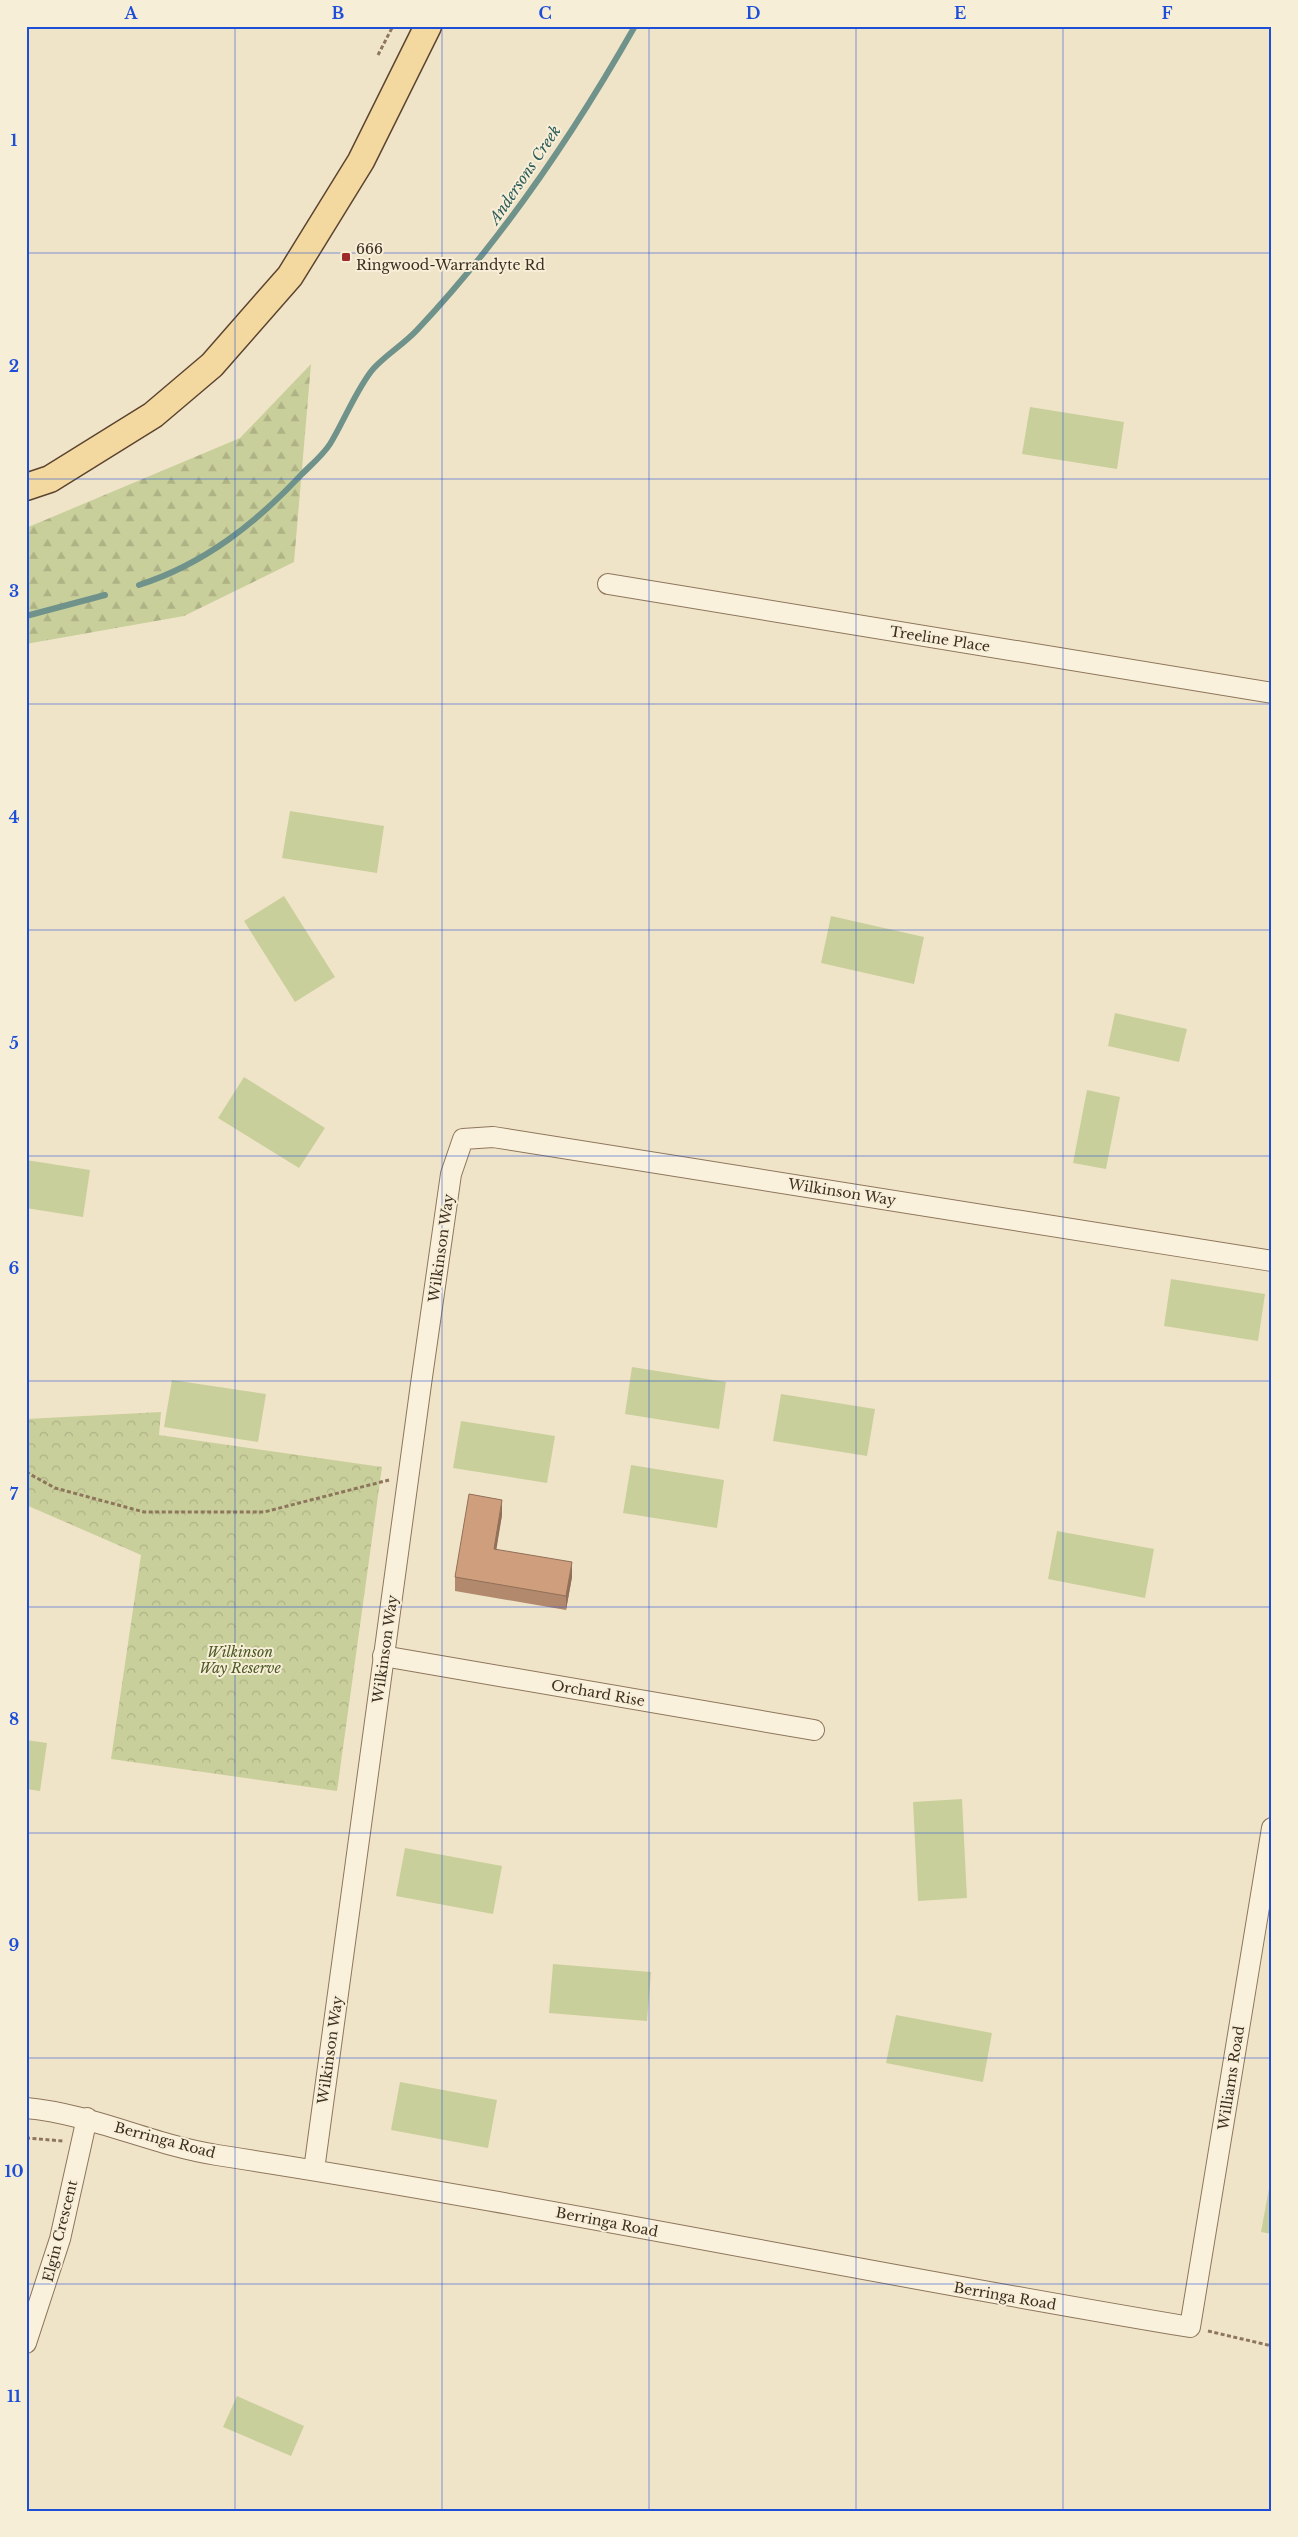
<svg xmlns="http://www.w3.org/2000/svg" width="1298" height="2537" font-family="'Libre Baskerville',serif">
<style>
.forest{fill:url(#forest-firs)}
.park{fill:url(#park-crowns)}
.pitch{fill:#c9cf9b}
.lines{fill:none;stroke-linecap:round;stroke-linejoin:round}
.stream{stroke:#6f938a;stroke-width:6}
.minor-casing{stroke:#8d765c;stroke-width:22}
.major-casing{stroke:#5b4430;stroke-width:29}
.path{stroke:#8d765c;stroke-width:3;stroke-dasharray:4 2.5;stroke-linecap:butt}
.minor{stroke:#faf1dc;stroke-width:20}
.major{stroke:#f3d9a0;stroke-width:26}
.wall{fill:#b2896c}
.shaded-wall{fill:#916f58}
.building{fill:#cf9f7d;stroke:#916f58}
.grid{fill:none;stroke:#1d4ed8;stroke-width:1;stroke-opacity:0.55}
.poi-dot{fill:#9e2a2b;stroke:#f7eed8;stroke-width:2}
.labels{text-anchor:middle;stroke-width:4;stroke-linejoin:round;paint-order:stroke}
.poi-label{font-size:14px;fill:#3d2e20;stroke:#f7eed8;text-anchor:start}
.street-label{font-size:14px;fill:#3d2e20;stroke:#f7eed8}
.park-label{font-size:14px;font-style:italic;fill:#4d5a26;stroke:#f7eed8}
.water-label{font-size:15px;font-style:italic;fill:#2f5d5a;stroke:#f7eed8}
.neatline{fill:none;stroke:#1d4ed8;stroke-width:2}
.grid-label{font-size:16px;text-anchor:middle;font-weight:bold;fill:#1d4ed8}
</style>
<defs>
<pattern id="forest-firs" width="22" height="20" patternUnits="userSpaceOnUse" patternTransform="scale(1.25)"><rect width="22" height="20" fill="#c9cf9b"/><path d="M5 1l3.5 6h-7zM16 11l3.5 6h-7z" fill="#aeb285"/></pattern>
<pattern id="park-crowns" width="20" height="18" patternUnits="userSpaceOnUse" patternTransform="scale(1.25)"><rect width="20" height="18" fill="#c9cf9b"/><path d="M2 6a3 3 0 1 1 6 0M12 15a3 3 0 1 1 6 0" fill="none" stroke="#aeb285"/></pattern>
</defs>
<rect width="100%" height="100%" fill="#f0e4c8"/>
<path class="forest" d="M311,364L294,562L184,616L26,644V528L240,438Z"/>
<path class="park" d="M161,1412L159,1435L382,1467L337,1791L111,1759L141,1555L26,1505V1419Z"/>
<g class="pitch">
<path d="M1030,407L1124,422L1117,469L1022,454Z"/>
<path d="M290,811L384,826L377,873L282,858Z"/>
<path d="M284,896L335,977L295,1002L244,921Z"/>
<path d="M831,916L924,937L914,984L821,963Z"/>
<path d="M1115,1013L1187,1029L1179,1062L1108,1046Z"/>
<path d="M244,1077L325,1128L299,1168L218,1118Z"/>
<path d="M1087,1090L1120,1097L1106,1169L1073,1163Z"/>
<path d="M26,1160L90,1170L83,1217L26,1208Z"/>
<path d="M1171,1279L1265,1294L1258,1341L1164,1326Z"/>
<path d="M632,1367L726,1382L719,1429L625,1414Z"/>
<path d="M172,1380L266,1394L258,1442L164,1427Z"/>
<path d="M781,1394L875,1409L867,1456L773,1441Z"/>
<path d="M461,1421L555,1436L547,1483L453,1468Z"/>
<path d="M631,1465L724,1480L717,1528L623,1513Z"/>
<path d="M1057,1531L1154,1549L1145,1598L1048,1579Z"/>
<path d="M26,1740L47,1743L40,1791L26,1789Z"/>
<path d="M962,1799L967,1898L918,1901L913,1802Z"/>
<path d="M405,1848L502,1866L493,1914L396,1896Z"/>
<path d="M553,1964L651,1972L647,2021L549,2013Z"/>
<path d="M896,2015L992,2033L983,2082L886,2063Z"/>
<path d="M400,2082L497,2100L488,2148L391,2130Z"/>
<path d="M1270,2183L1272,2184V2234L1261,2232Z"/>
<path d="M237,2396L304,2426L291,2456L223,2427Z"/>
</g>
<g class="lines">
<g class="stream">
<path d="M139,585C204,564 255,524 301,475C311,465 323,455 330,444C343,423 359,384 374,368C387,354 404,344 417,330C503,239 573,135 635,26"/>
<path d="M26,616L105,595"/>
</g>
<defs>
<g id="minor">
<path d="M608,584L1272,693"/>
<path d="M383,1656L814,1730"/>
<path d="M26,2108C92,2114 152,2145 217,2155C542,2205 865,2273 1190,2327L1272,1828"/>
<path d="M314,2170L421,1384L451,1174L463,1139L493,1137L1272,1261"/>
<path d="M26,2343L60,2239L87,2118"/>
</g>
<path id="major" d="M26,487L50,479L153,415L212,365L290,276L361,161L428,26"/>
</defs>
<use href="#minor" class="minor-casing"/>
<use href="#major" class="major-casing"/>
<g class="path">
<path d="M378,55L393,26"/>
<path d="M26,1472L55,1488L144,1512H264L389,1480"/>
<path d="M26,2138L63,2141"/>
<path d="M1208,2331L1272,2346"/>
</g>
<use href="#minor" class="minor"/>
<use href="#major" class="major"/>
</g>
<path class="wall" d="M502,1515L496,1549L572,1577L566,1610L455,1591V1577Z"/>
<g class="shaded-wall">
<path d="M502,1500V1515L494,1564V1549Z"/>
<path d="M572,1562V1577L566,1610V1596Z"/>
</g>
<path class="building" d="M469,1494L502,1500L494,1549L572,1562L566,1596L455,1577Z"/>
<path class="grid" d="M235,26V2511M442,26V2511M649,26V2511M856,26V2511M1063,26V2511M26,253H1272M26,479H1272M26,704H1272M26,930H1272M26,1156H1272M26,1381H1272M26,1607H1272M26,1833H1272M26,2058H1272M26,2284H1272"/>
<rect class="poi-dot" x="341" y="252" width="10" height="10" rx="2.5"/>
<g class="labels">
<g class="poi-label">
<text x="356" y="254">666<tspan x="356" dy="16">Ringwood-Warrandyte Rd</tspan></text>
</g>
<g class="street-label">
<text transform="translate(940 639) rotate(9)" y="5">Treeline Place</text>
<text transform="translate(842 1192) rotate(9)" y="5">Wilkinson Way</text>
<text transform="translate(441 1248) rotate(-82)" y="5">Wilkinson Way</text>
<text transform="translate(385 1649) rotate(-82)" y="5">Wilkinson Way</text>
<text transform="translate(598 1693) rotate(10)" y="5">Orchard Rise</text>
<text transform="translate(330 2050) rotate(-82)" y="5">Wilkinson Way</text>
<text transform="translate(1231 2078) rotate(-81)" y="5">Williams Road</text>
<text transform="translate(165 2140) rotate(15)" y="5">Berringa Road</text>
<text transform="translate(607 2222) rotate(11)" y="5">Berringa Road</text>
<text transform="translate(60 2231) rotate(-76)" y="5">Elgin Crescent</text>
<text transform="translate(1005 2296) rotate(10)" y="5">Berringa Road</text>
</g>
<g class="park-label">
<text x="240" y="1657">Wilkinson<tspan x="240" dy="16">Way Reserve</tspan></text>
</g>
<g class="water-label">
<text transform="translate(525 175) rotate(-56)" y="5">Andersons Creek</text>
</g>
</g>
<rect width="1298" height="2537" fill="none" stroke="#f7eed8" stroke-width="55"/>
<rect x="28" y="28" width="1242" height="2482" class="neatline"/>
<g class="grid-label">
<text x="131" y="19">A</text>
<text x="338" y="19">B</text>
<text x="545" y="19">C</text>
<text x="753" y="19">D</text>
<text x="960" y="19">E</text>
<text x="1167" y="19">F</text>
<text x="14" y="146">1</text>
<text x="14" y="372">2</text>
<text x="14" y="597">3</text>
<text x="14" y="823">4</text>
<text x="14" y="1049">5</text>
<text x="14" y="1274">6</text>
<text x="14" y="1500">7</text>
<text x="14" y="1725">8</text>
<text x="14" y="1951">9</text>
<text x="14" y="2177">10</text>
<text x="14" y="2402">11</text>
</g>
</svg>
